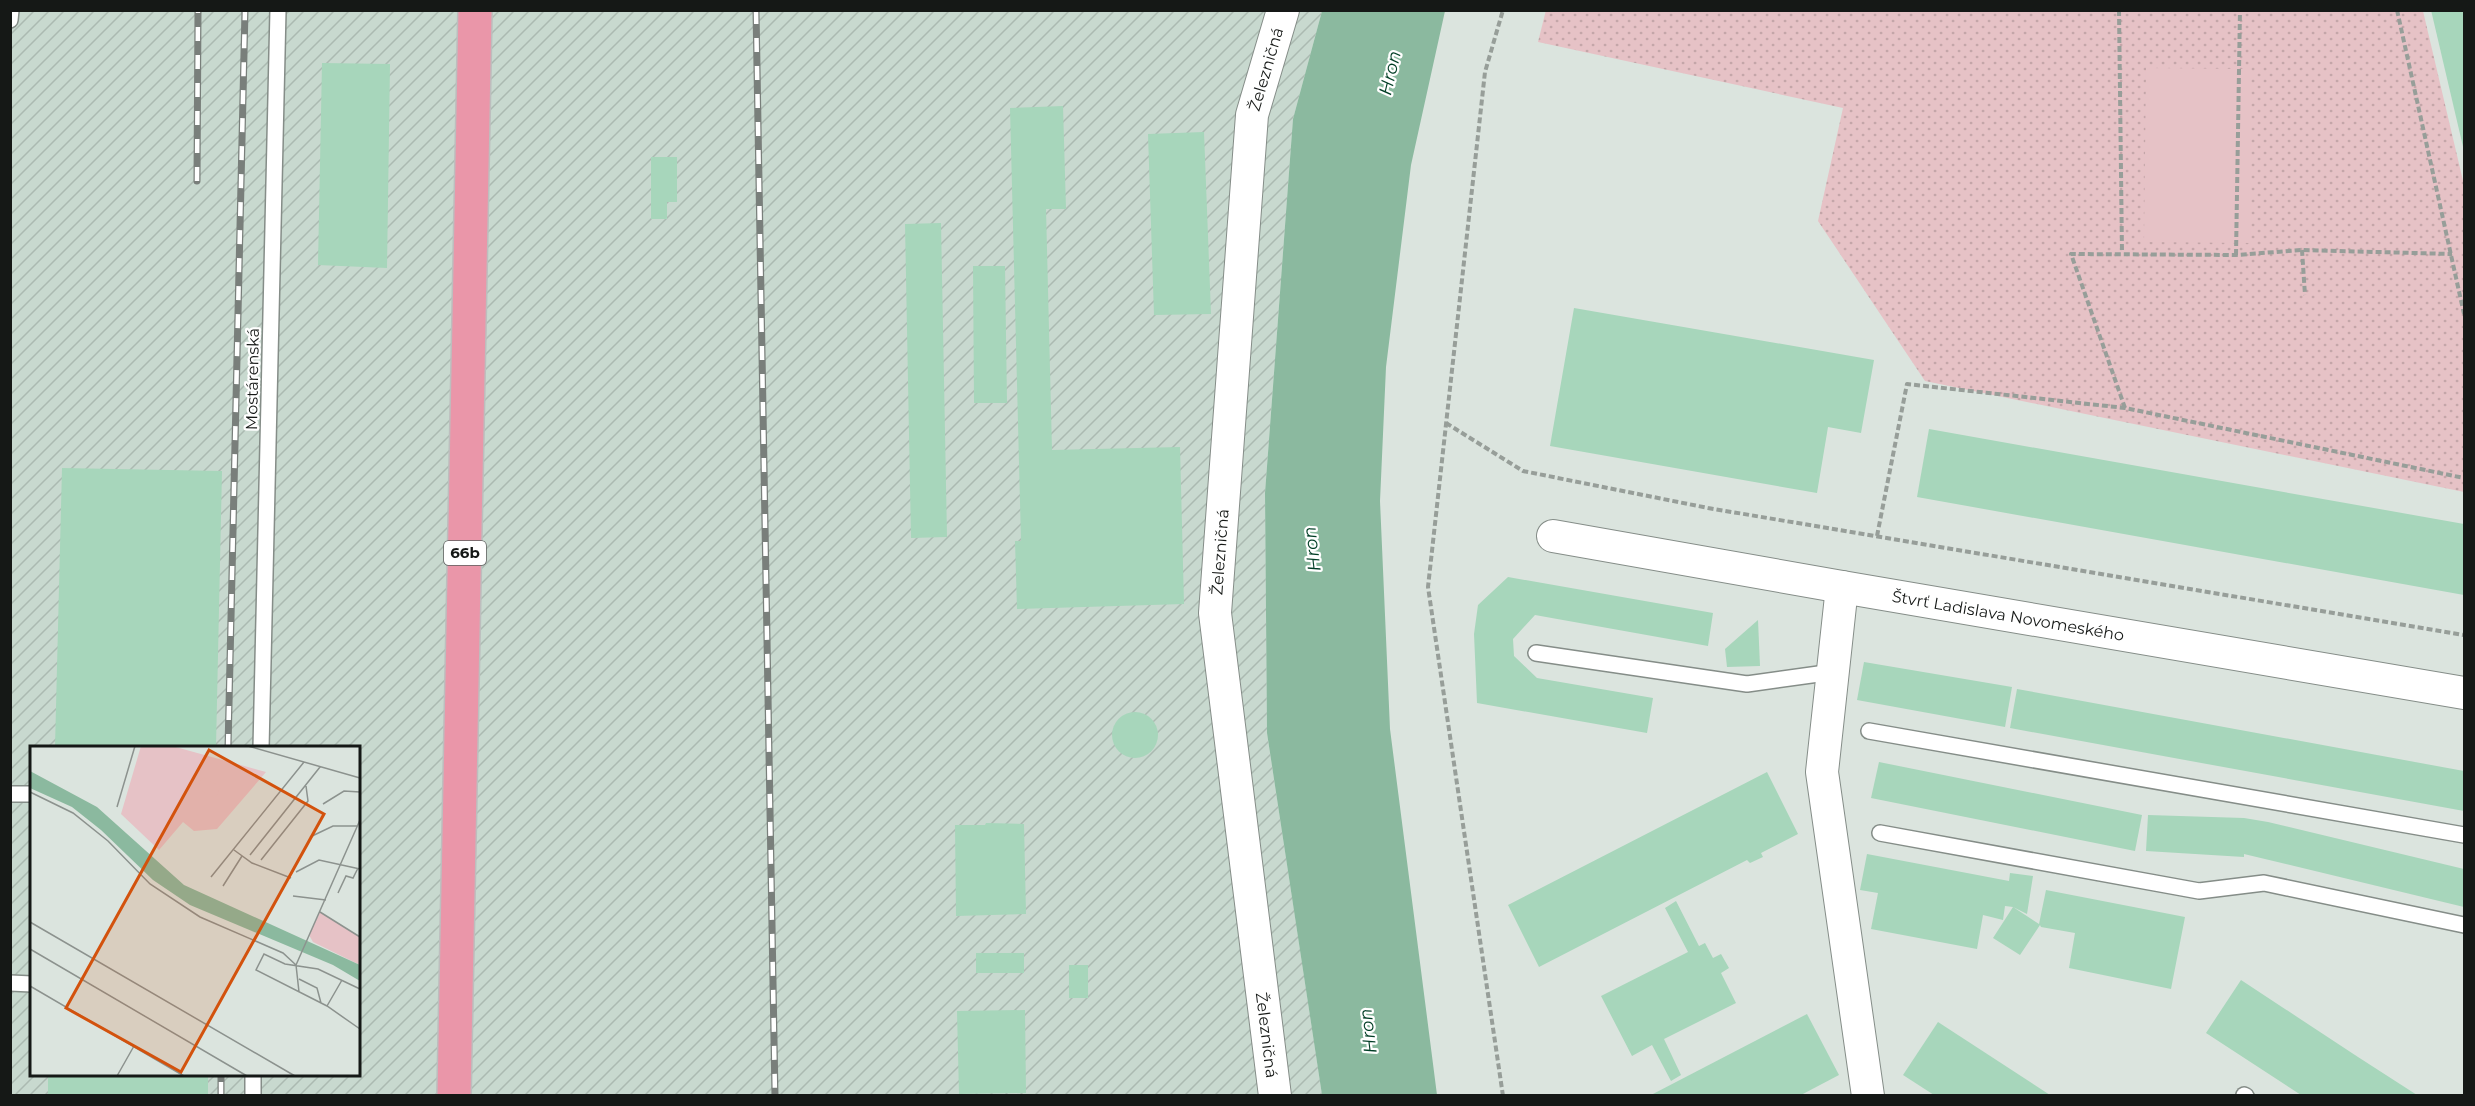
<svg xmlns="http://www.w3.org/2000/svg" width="2475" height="1106" font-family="Montserrat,sans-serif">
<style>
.industrial{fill:url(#industrial-furrows);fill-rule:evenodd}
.grass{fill:url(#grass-dots)}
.pitch{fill:#e6c2c6}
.water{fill:#8bb99f}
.building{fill:#a7d6bb}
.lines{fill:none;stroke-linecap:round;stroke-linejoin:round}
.service-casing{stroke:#858d88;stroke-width:18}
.minor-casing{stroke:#858d88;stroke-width:34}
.primary-casing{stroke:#bdbebe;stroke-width:36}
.path{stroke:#979e99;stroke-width:4;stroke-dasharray:6 3;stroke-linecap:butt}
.service{stroke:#fff;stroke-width:15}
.minor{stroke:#fff;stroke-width:32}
.primary{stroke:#ea96a9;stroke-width:33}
.rail-casing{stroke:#797f7b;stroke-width:7}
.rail{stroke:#fff;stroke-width:4.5;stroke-dasharray:14;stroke-linecap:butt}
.labels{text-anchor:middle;stroke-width:4.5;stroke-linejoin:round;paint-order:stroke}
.shield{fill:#fff;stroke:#5b5d5c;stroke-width:1.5}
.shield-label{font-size:15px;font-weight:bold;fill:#151816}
.street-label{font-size:16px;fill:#151816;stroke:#fff}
.water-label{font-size:18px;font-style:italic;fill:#003e25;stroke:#fff}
.inset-road{fill:none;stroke:#8c928e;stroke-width:1.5}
.view{fill:#d3520d;fill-opacity:0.15;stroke:#d3520d;stroke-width:3}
.inset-edge{fill:none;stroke:#151816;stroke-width:3}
</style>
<defs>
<pattern id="industrial-furrows" width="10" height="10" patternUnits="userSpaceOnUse" patternTransform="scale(1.5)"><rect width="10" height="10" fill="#c8d9cf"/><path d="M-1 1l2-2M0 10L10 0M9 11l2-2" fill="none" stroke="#abbab1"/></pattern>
<pattern id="grass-dots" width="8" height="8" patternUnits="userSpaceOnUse" patternTransform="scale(1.5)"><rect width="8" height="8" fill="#e6c2c6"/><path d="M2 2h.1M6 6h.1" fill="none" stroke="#c4a6a9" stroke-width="1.8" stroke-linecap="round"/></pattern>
</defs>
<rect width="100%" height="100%" fill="#dbe4de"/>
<path class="industrial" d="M10,11H1322L1293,119L1265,493L1267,733L1322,1095H11ZM32,748H358V1074H32Z"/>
<path class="grass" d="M1546,10L2423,11L2464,185V492L1925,381L1818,221L1843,108L1538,42Z"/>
<path class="pitch" d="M2146,68L2251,69L2250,243L2144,242Z"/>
<path class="water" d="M1322,11H1445L1411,165L1386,367L1380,501L1390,729L1437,1095H1322L1267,733L1265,493L1293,119Z"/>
<g class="building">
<path d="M2431,10H2464V151Z"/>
<path d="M322,63L390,64L387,268L318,265Z"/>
<path d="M1063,106L1066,209H1046L1052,450L1180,447L1184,604L1017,609L1015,541H1021L1010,108Z"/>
<path d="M1204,132L1211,314L1154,315L1148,134Z"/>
<path d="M651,157H677V202H667V219H651Z"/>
<path d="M941,223L947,537L911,538L905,224Z"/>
<path d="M973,266H1005L1007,403H974Z"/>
<path d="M1574,308L1874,360L1861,433L1828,427L1817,493L1550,446Z"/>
<path d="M1929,429L2464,524V595L1917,497Z"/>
<path d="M62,468L222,471L216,747H55Z"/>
<path d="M1508,577L1713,613L1708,646L1535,615L1513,639L1514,656L1537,678L1653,698L1647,733L1477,703L1474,634L1478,605Z"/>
<path d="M1758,620L1760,666L1727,667L1725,649Z"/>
<path d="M1864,662L2012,687L2005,727L1857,700Z"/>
<path d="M2017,689L2464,771V811L2010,728Z"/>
<circle cx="1135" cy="735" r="23"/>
<path d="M1879,762L2142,815L2135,851L1871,798Z"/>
<path d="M1767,772L1798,834L1761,853L1763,857L1750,863L1747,860L1539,967L1508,905Z"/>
<path d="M2148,815L2244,818L2268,822L2464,869V907L2244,854V857L2146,851Z"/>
<path d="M986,823L1024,824L1026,914L956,916L955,825H985Z"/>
<path d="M1867,854L2009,881L2010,873L2033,876L2027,914L2013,907L2039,924L2046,890L2185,917L2171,989L2069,968L2075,933L2041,927L2040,925L2020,955L1993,938L2013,907L2005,906L2003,920L1983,915L1977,949L1871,929L1878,893L1860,890Z"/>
<path d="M1676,901L1699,946L1705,943L1713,958L1721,954L1729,968L1721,973L1736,1003L1664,1039L1681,1075L1671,1081L1652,1045L1632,1056L1601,996L1688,952L1665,908Z"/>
<rect x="976" y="953" width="48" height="20"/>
<rect x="1069" y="965" width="19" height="33"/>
<path d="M2241,980L2358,1057L2417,1095H2301L2206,1033Z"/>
<path d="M1025,1010L1026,1093L959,1094L957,1011Z"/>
<path d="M1807,1014L1839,1075L1801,1095H1651Z"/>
<path d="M1938,1022L2050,1095H1934L1903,1075Z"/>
<rect x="48" y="1074" width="160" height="21"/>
</g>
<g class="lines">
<defs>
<g id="service">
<path d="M10,20L11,10"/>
<path d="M1536,653L1747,684L1833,672"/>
<path d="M1869,731L2464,835"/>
<path d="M261,748L278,10"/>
<path d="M10,794H32"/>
<path d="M1880,833L2199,891L2264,883L2464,925"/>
<path d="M10,983L32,984"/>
<path d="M2244,1095L2246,1096"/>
<path d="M253,1096V1074"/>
</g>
<g id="minor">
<path id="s1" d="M1553,536L1842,587L2464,693"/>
<path d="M1842,587L1822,772L1868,1096"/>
<path id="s2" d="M1275,1096L1215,613L1252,115L1283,10"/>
</g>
<path id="primary" d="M454,1096L475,10"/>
</defs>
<use href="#service" class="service-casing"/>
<use href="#minor" class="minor-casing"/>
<use href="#primary" class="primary-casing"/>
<g class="path">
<path d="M2119,10L2122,253"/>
<path d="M2397,10L2464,314"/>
<path d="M2302,250L2305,295"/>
<path d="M2236,255L2240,10"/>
<path d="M2125,408L2071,254L2236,255L2302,250L2452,254"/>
<path d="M1446,423L1523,471L1708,508L2464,635"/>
<path d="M1877,536L1907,384L2125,408L2464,478"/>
<path d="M1503,1096L1428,587L1485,72L1503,10"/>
</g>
<use href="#service" class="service"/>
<use href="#minor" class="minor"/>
<use href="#primary" class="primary"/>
<defs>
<g id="rail">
<path d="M756,10L775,1096"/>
<path d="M197,181L198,10"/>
<path d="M228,748L245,10"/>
<path d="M221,1096V1074"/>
</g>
</defs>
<use href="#rail" class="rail-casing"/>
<use href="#rail" class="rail"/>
</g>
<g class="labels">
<rect class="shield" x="444" y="541" width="42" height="24" rx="4.5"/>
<g class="shield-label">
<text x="465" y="558">66b</text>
</g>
<g class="street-label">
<text dy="6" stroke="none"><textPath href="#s2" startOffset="1034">Železničná</textPath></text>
<text transform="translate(252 379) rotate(-89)" y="6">Mostárenská</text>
<text dy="6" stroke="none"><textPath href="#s2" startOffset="548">Železničná</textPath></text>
<text dy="6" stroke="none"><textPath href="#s1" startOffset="462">Štvrť Ladislava Novomeského</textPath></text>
<text transform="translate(1267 1035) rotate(83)" y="6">Železničná</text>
</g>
<g class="water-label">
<text transform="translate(1390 73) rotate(-77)" y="6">Hron</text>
<text transform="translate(1312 549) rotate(-97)" y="6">Hron</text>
<text transform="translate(1368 1031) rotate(-97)" y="6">Hron</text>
</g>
</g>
<g transform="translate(30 746)">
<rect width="330" height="330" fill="#dbe4de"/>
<path d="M111,0H142L236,26L187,83L164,85L153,76L129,104L91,68ZM290,166L330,191V219L283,196L279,189Z" fill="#e6c2c6"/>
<path d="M173,31L191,41L185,52L167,42Z" fill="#e6c2c6"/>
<path d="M0,25L67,61L154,139L330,219V235L303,219L160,159L123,134L71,84L42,61L0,42Z" fill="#8bb99f"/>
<path class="inset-road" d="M218,0L330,32M0,46L43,67L78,95L120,138L170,171L253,207L266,219L269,246M293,58L314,45L330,46M87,61L105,0M280,91L303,80H328M204,104L222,117L261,132M220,109L290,21M231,114L278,55L276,40M266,126L289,114L330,123M181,131L274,16M193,140L212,110M308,147L316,130L323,132L328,122M263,150L296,154M290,166L330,191M0,176L265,330M0,203L217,330M266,219L330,74M269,233L287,242L291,257M0,240L154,330M330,243L288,223L255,218L234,208L226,224L297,260L330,283M297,260L312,234M87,330L104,300"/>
<path class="view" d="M179,4L294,68L151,326L36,262Z"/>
<rect width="330" height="330" class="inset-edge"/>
</g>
<rect width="2475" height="1106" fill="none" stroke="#151816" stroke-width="24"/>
</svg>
